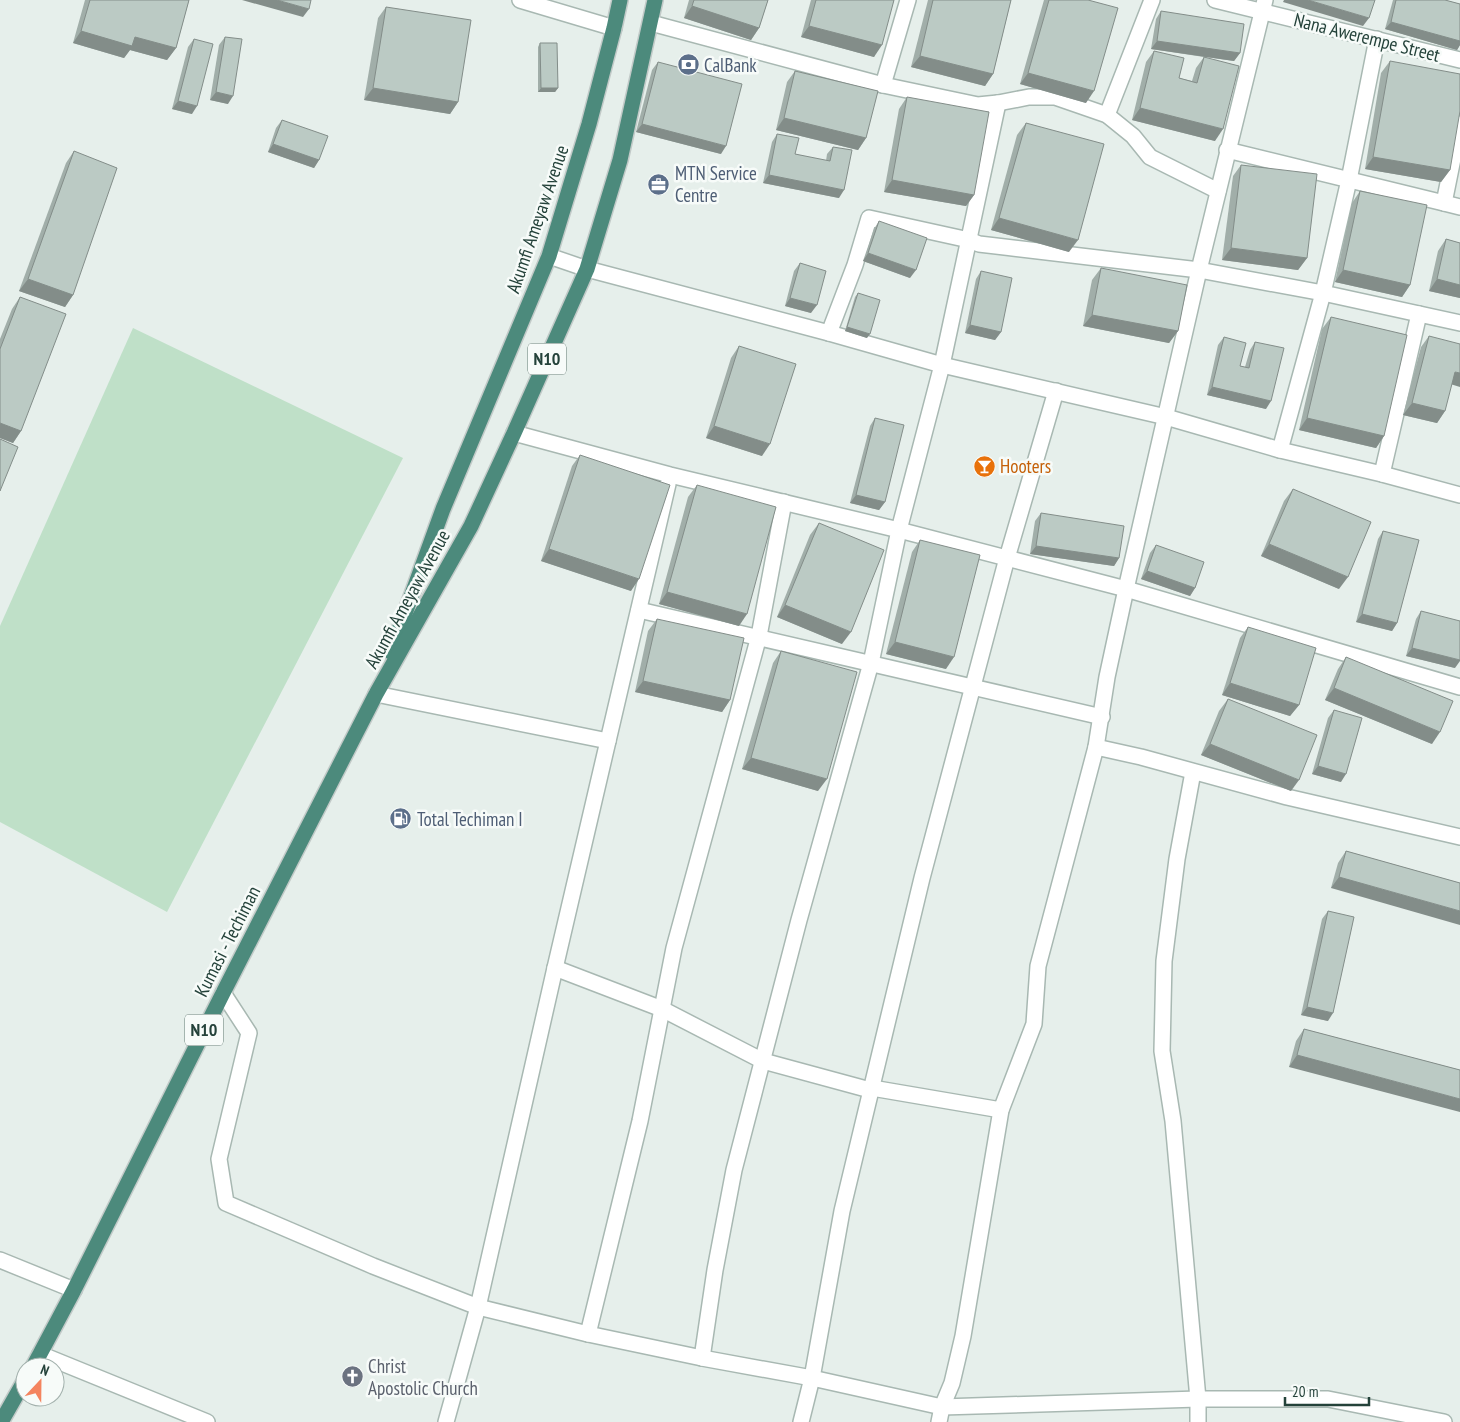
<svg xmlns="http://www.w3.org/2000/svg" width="1460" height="1422" font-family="'PT Sans Narrow',sans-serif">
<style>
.green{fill:#bfe0c8}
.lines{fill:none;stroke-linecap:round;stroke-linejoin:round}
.minor-casing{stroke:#a8b8b2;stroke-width:18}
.tertiary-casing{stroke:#a8b8b2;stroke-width:18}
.trunk-casing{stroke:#c2cac8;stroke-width:18}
.minor{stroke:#fff;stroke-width:15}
.tertiary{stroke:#fff;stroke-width:15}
.trunk{stroke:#4c8a7c;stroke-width:15}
.wall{fill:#a1aea9}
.shaded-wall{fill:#838d89}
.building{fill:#bbcac4;stroke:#838d89}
.labels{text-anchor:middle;stroke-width:5;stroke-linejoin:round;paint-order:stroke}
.shield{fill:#f7fbf9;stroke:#637a73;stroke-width:1}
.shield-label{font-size:18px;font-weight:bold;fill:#24423a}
.street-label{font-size:19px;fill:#24423a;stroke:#f7fbf9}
.service-label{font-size:19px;fill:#4e5e75;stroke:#f7fbf9;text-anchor:start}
.food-label{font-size:19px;fill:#c56008;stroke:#f7fbf9;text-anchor:start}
.worship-label{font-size:19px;fill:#5b616d;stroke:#f7fbf9;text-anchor:start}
</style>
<rect width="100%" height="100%" fill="#e6efeb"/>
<path class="green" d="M133,328L403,458L167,912L0,822V626Z"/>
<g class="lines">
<defs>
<g id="minor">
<path d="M520,0L614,28"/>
<path d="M1215,0L1460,60"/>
<path d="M651,23L883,85L978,105L998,103L1029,97H1055L1107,115L1133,136L1150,157L1218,191"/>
<path d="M883,85L908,0"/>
<path d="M1107,115L1152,0"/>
<path d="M1227,150L1444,203L1460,124"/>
<path d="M1444,203L1460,207"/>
<path d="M829,333L855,265L869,218L969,240L979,244L1199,270L1323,293L1460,323"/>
<path d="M514,433L670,475L899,530L1126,589L1460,687"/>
<path d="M1280,450L1323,293L1349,180L1377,39"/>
<path d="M1382,474L1419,314"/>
<path d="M639,610L1102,717"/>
<path d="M376,694L608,741"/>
<path d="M1096,747L1141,757L1287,797L1460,837"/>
<path d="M1193,772L1177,859L1164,961L1162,1051L1173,1121L1198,1399V1422"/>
<path d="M555,968L662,1009L763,1061L870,1090L872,1088L1001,1110"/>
<path d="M223,993L249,1033L219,1159L226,1203L373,1266L478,1307L588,1334L702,1358L812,1378L942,1407L1198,1399H1328L1444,1422"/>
<path d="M0,1260L74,1290"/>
<path d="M588,1334L640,1121L674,948L759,636L784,502"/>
<path d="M40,1354L207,1422"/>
<path d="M702,1358L715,1270L734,1170L799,920L871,663L899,530L942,365L998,103"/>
<path d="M446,1422L478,1307L555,968L668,484"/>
<path d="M801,1422L812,1378L842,1211L922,878L1007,558L1056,391"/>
<path d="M939,1422L942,1407L952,1383L963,1336L1001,1110L1034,1024L1038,966L1096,747L1107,677L1126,589L1199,270L1265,0"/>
</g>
<path id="tertiary" d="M549,256L587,269L829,333L942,365L1166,417L1280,450L1382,474L1460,495"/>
<g id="trunk">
<path d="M391,652L443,509L549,256L589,124L614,28L620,0"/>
<path d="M33,1367L74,1290L223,993L376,694L471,526L514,433L587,269L620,160L655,0"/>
<path d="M1,1422L25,1380"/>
</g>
</defs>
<use href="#minor" class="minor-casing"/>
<use href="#tertiary" class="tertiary-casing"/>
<use href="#trunk" class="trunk-casing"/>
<use href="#minor" class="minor"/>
<use href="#tertiary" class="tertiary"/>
<use href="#trunk" class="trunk"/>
</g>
<g class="wall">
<path d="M85,0H189L176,48L167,60L130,50L124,58L73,43Z"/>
<path d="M689,0H768L759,28L751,40L684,18Z"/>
<path d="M811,0H894L874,57L801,37Z"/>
<path d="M928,0H1011L993,74L985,86L911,67Z"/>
<path d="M1044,0H1088L1086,103L1020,84Z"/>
<path d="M1393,0H1445L1460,4V45L1457,50L1385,29Z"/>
<path d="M386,7L458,102L450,114L364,100L378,18Z"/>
<path d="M1161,11L1240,53L1234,61L1206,57L1215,141L1132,120L1146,62L1154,51L1179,78L1192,81L1196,68L1204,57L1151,49L1156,19Z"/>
<path d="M225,37L228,104L210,100L219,45Z"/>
<path d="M194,39L192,114L172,109L188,47Z"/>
<path d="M540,43L558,88L555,92H538V47Z"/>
<path d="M1390,61L1450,170L1441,182L1365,169L1381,73Z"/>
<path d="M658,62L721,154L636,132L652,70Z"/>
<path d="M795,71L866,138L858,150L776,130L787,82Z"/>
<path d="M907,97L974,195L966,206L884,192L899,109Z"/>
<path d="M282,120L319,160L314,168L268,152L276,128Z"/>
<path d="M1026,123L1069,252L991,230L1017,135Z"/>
<path d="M777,134L795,154L826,161L827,154L833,147L839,198L763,183L772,142Z"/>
<path d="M74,151L73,295L65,307L19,291L66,163Z"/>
<path d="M1241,165L1307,258L1298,270L1222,260L1233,176Z"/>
<path d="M1360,191L1410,285L1402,297L1335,282L1352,203Z"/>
<path d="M879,221L910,278L863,261L874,229Z"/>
<path d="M1446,239L1460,243V298L1429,291L1438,251Z"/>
<path d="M800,263L811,313L785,306L794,271Z"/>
<path d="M1101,268L1178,331L1169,343L1083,326L1092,280Z"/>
<path d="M981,271L1001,332L995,340L965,333L976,279Z"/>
<path d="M858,293L867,338L845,331L855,297Z"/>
<path d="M20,297L21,431L13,443L0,438V339L12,309Z"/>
<path d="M1331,317L1384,436L1376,448L1299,430L1322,329Z"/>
<path d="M1429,336L1445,411L1437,423L1403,415L1421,347Z"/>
<path d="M1224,337L1240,366L1245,367L1250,350L1255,342L1266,409L1207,395L1218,345Z"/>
<path d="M739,346L762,456L706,438L731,358Z"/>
<path d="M875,418L885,502L879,510L850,503L870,426Z"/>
<path d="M580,455L631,591L541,561L572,466Z"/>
<path d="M697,485L739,626L659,604L688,497Z"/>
<path d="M1293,489L1339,589L1261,556L1284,501Z"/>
<path d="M1041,513L1119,558L1114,566L1030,554L1035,521Z"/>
<path d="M819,523L842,644L777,617L810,535Z"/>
<path d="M1383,531L1397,623L1392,631L1356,622L1378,539Z"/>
<path d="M920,540L946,669L886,654L912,552Z"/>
<path d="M1156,545L1195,588L1190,596L1141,579L1150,553Z"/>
<path d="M1421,611L1455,668L1406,656L1416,619Z"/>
<path d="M657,619L730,700L722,712L635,692L648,631Z"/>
<path d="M1248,627L1299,705L1290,716L1222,695L1240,638Z"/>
<path d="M781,651L818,791L742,769L773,663Z"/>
<path d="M1346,657L1432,744L1325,700L1338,669Z"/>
<path d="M1228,699L1291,791L1201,755L1219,711Z"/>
<path d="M1334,710L1341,782L1312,774L1328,718Z"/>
<path d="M1346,851L1460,883L1331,888L1338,863Z"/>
<path d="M1328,911V1021L1301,1015L1322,919Z"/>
<path d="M1304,1029L1460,1070L1289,1067L1296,1041Z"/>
</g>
<g class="shaded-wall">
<path d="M242,0H277L309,9L303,17Z"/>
<path d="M1284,0H1308L1369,18L1363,26L1283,2Z"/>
<path d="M692,6L759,28L751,40L684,18Z"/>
<path d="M1391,22L1460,41V45L1457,50L1385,29Z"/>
<path d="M809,26L882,45L874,57L801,37Z"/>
<path d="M81,31L135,37L176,48L167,60L130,50L124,58L73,43Z"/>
<path d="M1157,41L1240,53L1234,61L1151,49Z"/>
<path d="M920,56L993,74L985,86L911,67Z"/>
<path d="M1028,73L1094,91L1086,103L1020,84Z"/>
<path d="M373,88L458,102L450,114L364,100Z"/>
<path d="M541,88H558L555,92H538Z"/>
<path d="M216,92L233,96L228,104L210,100Z"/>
<path d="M178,101L197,106L192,114L172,109Z"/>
<path d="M1140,108L1223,129L1215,141L1132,120Z"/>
<path d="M784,118L866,138L858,150L776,130Z"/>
<path d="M642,124L726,146L721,154L636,132Z"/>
<path d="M273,144L319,160L314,168L268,152Z"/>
<path d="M1373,157L1450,170L1441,182L1365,169Z"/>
<path d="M769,175L844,190L839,198L763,183Z"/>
<path d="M892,180L974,195L966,206L884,192Z"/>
<path d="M999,218L1078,240L1069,252L991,230Z"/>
<path d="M1231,248L1307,258L1298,270L1222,260Z"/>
<path d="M868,253L916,270L910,278L863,261Z"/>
<path d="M1343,270L1410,285L1402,297L1335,282Z"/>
<path d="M28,279L73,295L65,307L19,291Z"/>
<path d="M1437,279L1460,285V298L1429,291Z"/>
<path d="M790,298L817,305L811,313L785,306Z"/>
<path d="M1092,315L1178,331L1169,343L1083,326Z"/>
<path d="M970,325L1001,332L995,340L965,333Z"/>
<path d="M847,327L870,334L867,338L845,331Z"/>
<path d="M1455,372L1460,373V387L1447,383Z"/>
<path d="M1212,387L1271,401L1266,409L1207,395Z"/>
<path d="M1412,403L1445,411L1437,423L1403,415Z"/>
<path d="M1307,418L1384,436L1376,448L1299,430Z"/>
<path d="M0,423L21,431L13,443L0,438Z"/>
<path d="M714,426L770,444L762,456L706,438Z"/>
<path d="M856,495L885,502L879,510L850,503Z"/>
<path d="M1269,544L1348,577L1339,589L1261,556Z"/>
<path d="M1036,546L1119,558L1114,566L1030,554Z"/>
<path d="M549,549L639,579L631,591L541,561Z"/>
<path d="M1147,571L1195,588L1190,596L1141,579Z"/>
<path d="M667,592L747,614L739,626L659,604Z"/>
<path d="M785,605L851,632L842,644L777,617Z"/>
<path d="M1362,614L1397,623L1392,631L1356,622Z"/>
<path d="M895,642L954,657L946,669L886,654Z"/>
<path d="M1412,648L1460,660V661L1455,668L1406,656Z"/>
<path d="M643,681L730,700L722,712L635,692Z"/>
<path d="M1230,683L1299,705L1290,716L1222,695Z"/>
<path d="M1334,688L1440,732L1432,744L1325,700Z"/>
<path d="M1210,744L1299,780L1291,791L1201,755Z"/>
<path d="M751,758L827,779L818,791L742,769Z"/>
<path d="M1318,766L1346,774L1341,782L1312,774Z"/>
<path d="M1339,877L1460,911V925L1331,888Z"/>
<path d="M1307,1007L1333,1013L1328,1021L1301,1015Z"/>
<path d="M1297,1055L1460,1099V1112L1289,1067Z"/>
</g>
<g class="building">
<path d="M90,0H189L176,48L135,37L132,46L81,31Z"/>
<path d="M277,0H311L309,9Z"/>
<path d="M694,0H768L759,28L692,6Z"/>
<path d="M816,0H894L882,45L809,26Z"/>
<path d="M933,0H1011L993,74L920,56Z"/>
<path d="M1049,0H1088L1118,8L1094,91L1028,73Z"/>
<path d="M1308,0H1375L1369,18Z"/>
<path d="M1396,0H1445L1460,4V41L1391,22Z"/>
<path d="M386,7L471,20L458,102L373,88Z"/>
<path d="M1161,11L1244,24L1240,53L1157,41Z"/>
<path d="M225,37L242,39L233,96L216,92Z"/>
<path d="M194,39L213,44L197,106L178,101Z"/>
<path d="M540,43H557L558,88H541Z"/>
<path d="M1154,51L1184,58L1179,78L1197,83L1204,57L1239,66L1223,129L1140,108Z"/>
<path d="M1390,61L1460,74V111L1450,170L1373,157Z"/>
<path d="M658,62L742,84L726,146L642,124Z"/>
<path d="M795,71L878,91L866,138L784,118Z"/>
<path d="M907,97L989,112L974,195L892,180Z"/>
<path d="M282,120L328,136L319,160L273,144Z"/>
<path d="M1026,123L1104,144L1078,240L999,218Z"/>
<path d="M777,134L799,138L795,154L830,161L833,147L852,150L844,190L769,175Z"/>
<path d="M74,151L117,168L73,295L28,279Z"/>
<path d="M1241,165L1317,174L1307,258L1231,248Z"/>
<path d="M1360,191L1427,205L1410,285L1343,270Z"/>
<path d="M879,221L927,238L916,270L868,253Z"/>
<path d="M1446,239L1460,243V285L1437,279Z"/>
<path d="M800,263L826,271L817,305L790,298Z"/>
<path d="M1101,268L1187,285L1178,331L1092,315Z"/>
<path d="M981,271L1012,278L1001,332L970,325Z"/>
<path d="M858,293L880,300L870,334L847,327Z"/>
<path d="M20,297L66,314L21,431L0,423V349Z"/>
<path d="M1331,317L1407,335L1384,436L1307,418Z"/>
<path d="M1429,336L1460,344V373L1455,372L1445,411L1412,403Z"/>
<path d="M1224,337L1246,343L1240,366L1249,368L1255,342L1284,348L1271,401L1212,387Z"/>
<path d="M739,346L796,364L770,444L714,426Z"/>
<path d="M875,418L904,425L885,502L856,495Z"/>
<path d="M0,439L18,447L0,491Z"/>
<path d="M580,455L670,485L639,579L549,549Z"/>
<path d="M697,485L776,507L747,614L667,592Z"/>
<path d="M1293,489L1371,522L1348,577L1269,544Z"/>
<path d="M1041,513L1124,526L1119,558L1036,546Z"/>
<path d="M819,523L884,550L851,632L785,605Z"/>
<path d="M1383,531L1419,540L1397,623L1362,614Z"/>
<path d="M920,540L980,555L954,657L895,642Z"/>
<path d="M1156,545L1204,562L1195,588L1147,571Z"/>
<path d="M1421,611L1460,621V660L1412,648Z"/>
<path d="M657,619L744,638L730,700L643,681Z"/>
<path d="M1248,627L1316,648L1299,705L1230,683Z"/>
<path d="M781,651L857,672L827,779L751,758Z"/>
<path d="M1346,657L1453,701L1440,732L1334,688Z"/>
<path d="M1228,699L1317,735L1299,780L1210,744Z"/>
<path d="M1334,710L1362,718L1346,774L1318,766Z"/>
<path d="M1346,851L1460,883V911L1339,877Z"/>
<path d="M1328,911L1354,917L1333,1013L1307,1007Z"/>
<path d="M1304,1029L1460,1070V1099L1297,1055Z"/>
</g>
<defs>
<symbol id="bank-disc" viewBox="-11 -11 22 22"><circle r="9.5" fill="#5c6f8a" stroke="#f7fbf9"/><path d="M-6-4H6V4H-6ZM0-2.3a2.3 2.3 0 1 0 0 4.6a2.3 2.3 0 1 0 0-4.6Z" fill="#fff"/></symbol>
<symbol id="office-disc" viewBox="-11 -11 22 22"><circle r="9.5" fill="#5c6f8a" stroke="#f7fbf9"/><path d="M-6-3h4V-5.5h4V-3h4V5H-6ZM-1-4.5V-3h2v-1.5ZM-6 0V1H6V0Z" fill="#fff"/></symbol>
<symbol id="bar-disc" viewBox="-11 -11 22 22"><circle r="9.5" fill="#e8710a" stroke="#f7fbf9"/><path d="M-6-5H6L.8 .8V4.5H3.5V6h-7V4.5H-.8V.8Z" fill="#fff"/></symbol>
<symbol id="fuel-disc" viewBox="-11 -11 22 22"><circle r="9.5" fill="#5c6f8a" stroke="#f7fbf9"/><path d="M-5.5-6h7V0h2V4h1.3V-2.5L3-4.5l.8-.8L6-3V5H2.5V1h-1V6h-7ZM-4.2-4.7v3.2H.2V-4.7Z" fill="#fff"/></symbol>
<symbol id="church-disc" viewBox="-11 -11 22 22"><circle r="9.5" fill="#6b7280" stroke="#f7fbf9"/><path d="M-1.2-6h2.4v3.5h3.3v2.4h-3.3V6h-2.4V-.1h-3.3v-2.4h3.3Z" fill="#fff"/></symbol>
</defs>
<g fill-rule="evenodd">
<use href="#bank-disc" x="676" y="52" width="25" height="25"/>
<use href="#office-disc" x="646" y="172" width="25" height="25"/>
<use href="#bar-disc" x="972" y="454" width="25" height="25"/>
<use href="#fuel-disc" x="388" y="806" width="25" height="25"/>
<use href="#church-disc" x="340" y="1364" width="25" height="25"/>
</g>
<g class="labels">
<g class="shield">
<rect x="528" y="343.5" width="38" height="31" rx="4"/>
<rect x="185" y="1014.5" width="38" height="31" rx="4"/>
</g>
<g class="shield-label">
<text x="547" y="365">N10</text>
<text x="204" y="1036">N10</text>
</g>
<g class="street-label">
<text transform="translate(1367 37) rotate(14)" y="7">Nana Awerempe Street</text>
<text transform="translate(537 219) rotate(-71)" y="7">Akumfi Ameyaw Avenue</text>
<text transform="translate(407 599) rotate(-61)" y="7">Akumfi Ameyaw Avenue</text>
<text transform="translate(227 941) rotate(-63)" y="7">Kumasi - Techiman</text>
</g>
<g class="service-label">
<text x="704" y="72">CalBank</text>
<text x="675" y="180">MTN Service<tspan x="675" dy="22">Centre</tspan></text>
<text x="417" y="826">Total Techiman I</text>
</g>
<g class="food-label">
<text x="1000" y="473">Hooters</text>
</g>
<g class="worship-label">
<text x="368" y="1373">Christ<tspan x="368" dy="22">Apostolic Church</tspan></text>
</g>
</g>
<g transform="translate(40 1382) rotate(22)"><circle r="24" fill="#f7fbf9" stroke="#a3b1ad"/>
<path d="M0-4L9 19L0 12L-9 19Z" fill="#f4845f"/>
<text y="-8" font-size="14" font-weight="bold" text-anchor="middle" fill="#24423a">N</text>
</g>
<path d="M1285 1397v8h84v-8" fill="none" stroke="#24423a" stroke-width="2.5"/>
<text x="1292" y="1397" font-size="15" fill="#24423a" stroke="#f7fbf9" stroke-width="4" paint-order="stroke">20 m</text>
</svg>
